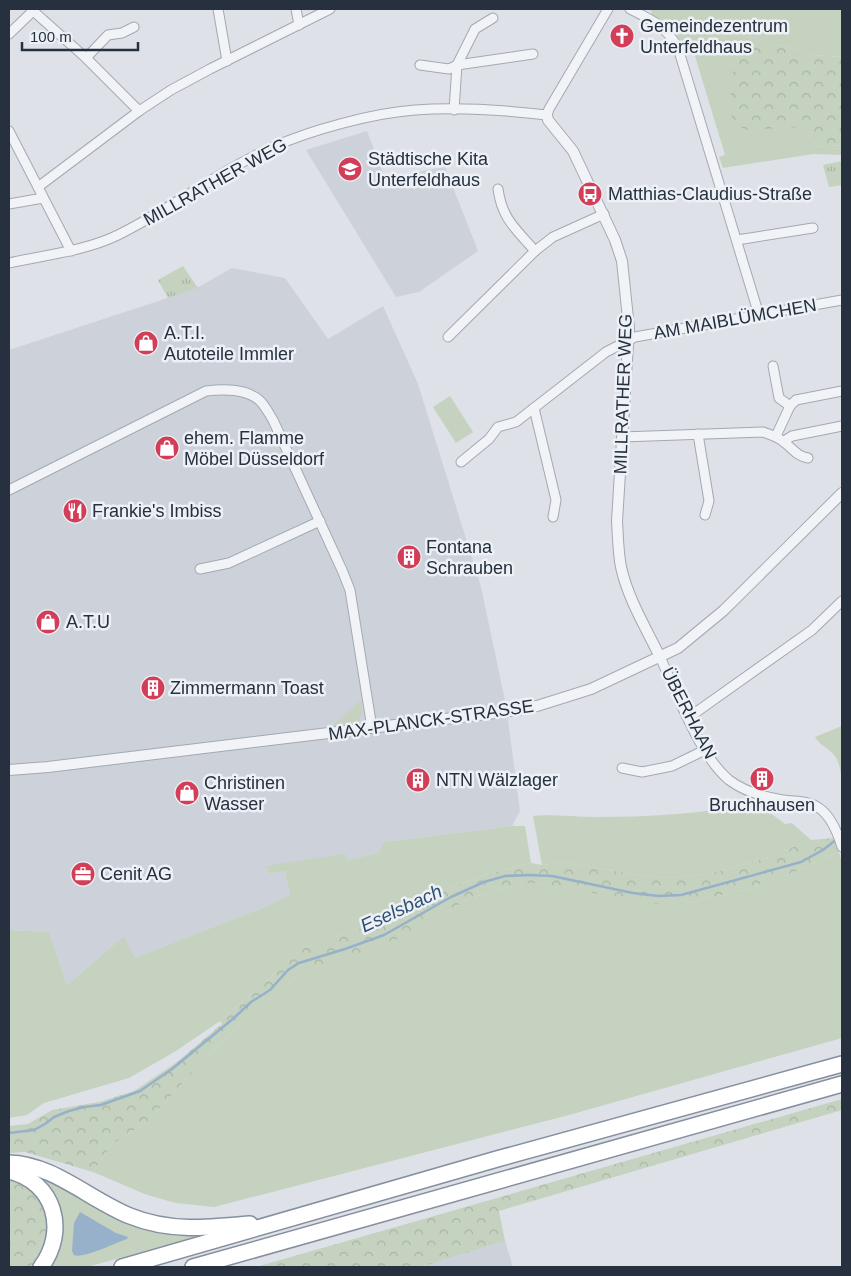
<svg xmlns="http://www.w3.org/2000/svg" width="851" height="1276" font-family="Helvetica,sans-serif">
<style>
.built{fill:#ccd1da}
.grass{fill:#c4d2bf}
.forest{fill:url(#forest-crowns)}
.park{fill:url(#park-tufts)}
.water{fill:#97b1ca}
.lines{fill:none;stroke-linecap:round;stroke-linejoin:round}
.stream{stroke:#97b1ca;stroke-width:2.5}
.minor-casing{stroke:#a3a9b2;stroke-width:11}
.tertiary-casing{stroke:#a3a9b2;stroke-width:12}
.motorway-casing{stroke:#85909f;stroke-width:18}
.minor{stroke:#f1f3f6;stroke-width:9}
.tertiary{stroke:#f1f3f6;stroke-width:10}
.motorway{stroke:#fff;stroke-width:15}
.labels{text-anchor:middle;stroke-width:5;stroke-linejoin:round;paint-order:stroke}
.poi-label{font-size:18px;fill:#26303f;stroke:#edf1f6;text-anchor:start}
.street-label{font-size:18px;fill:#26303f;stroke:#edf1f6}
.water-label{font-size:19px;font-style:italic;fill:#2f5074;stroke:#edf1f6}
</style>
<defs>
<pattern id="forest-crowns" width="20" height="18" patternUnits="userSpaceOnUse" patternTransform="scale(1.25)"><rect width="20" height="18" fill="#c4d2bf"/><path d="M2 6a3 3 0 1 1 6 0M12 15a3 3 0 1 1 6 0" fill="none" stroke="#a8b5a5"/></pattern>
<pattern id="park-tufts" width="24" height="20" patternUnits="userSpaceOnUse" patternTransform="scale(1.25)"><rect width="24" height="20" fill="#c4d2bf"/><path d="M3 7l-1-3M5 7V3M7 7l1-3M15 17l-1-3M17 17v-4M19 17l1-3" fill="none" stroke="#a8b5a5"/></pattern>
</defs>
<rect width="100%" height="100%" fill="#dee2e8"/>
<g class="built">
<path d="M367,131L389,189L394,187L395,176L445,167L478,251L419,292L396,297L306,150Z"/>
<path d="M232,268L285,278L328,339L383,306L418,384L481,587L506,705L520,811L512,826L384,842L378,853L348,860L266,866L269,874L285,871L290,895L262,908L135,958L124,936L67,985L49,932L9,930V350L195,289Z"/>
<path d="M505,1241L513,1267H421Z"/>
</g>
<g class="grass">
<path d="M651,9H842V57L813,55L749,36L802,127L817,147L842,145V155L813,154L723,168L719,157L725,155L692,46L683,47C677,31 666,23 652,15Z"/>
<path d="M450,396L473,432L456,443L433,407Z"/>
<path d="M361,700L362,711L359,721L352,724L332,726Z"/>
<path d="M842,726V791C841,776 842,760 829,750C823,745 819,744 815,737Z"/>
<path d="M753,804L773,815L785,824L792,823L811,840L764,859L708,874L668,878L632,874L563,862L542,865L533,816C550,814 576,817 595,817C648,817 700,814 753,804Z"/>
<path d="M512,826H525L531,863L488,874L439,891L382,921L304,948L220,1021L176,1051L129,1078L44,1103L27,1115L9,1118V930L49,932L67,985L124,936L135,958L262,908L290,895L285,871L269,874L266,866L345,854L348,860L378,853L384,842Z"/>
<path d="M839,852L842,863V1038L569,1115L214,1207L176,1203L147,1195L93,1172L112,1144L147,1122L187,1078L242,1023L303,971L421,927L470,898L517,885L531,883L687,903L744,890L795,872Z"/>
<path d="M25,1169L100,1204L195,1232V1237L87,1267H46Z"/>
</g>
<g class="forest">
<path d="M749,36L813,55L842,57V145L817,147L802,127L746,130L732,122L730,79Z"/>
<path d="M835,838L839,852L795,872L744,890L687,903L648,904L568,888L531,883L517,885L470,898L421,927L380,948L303,971L242,1023L187,1078L147,1122L112,1144L93,1172L25,1152L9,1153V1126L28,1124L52,1110L99,1102L134,1091L177,1062L222,1024L220,1021L304,948L382,921L439,891L488,874L531,863L542,865L563,862L632,874L668,878L708,874L764,859L811,840Z"/>
<path d="M842,1099V1110L499,1211L505,1241L421,1267H256Z"/>
<path d="M9,1177L31,1188L41,1199L48,1214V1245L35,1267H9Z"/>
</g>
<g class="park">
<path d="M842,161V185L829,187L823,165Z"/>
<path d="M183,266L198,288L168,298L158,280Z"/>
</g>
<path class="water" d="M80,1212L116,1233L128,1237L127,1239C115,1243 83,1259 74,1255L72,1251L74,1223Z"/>
<g class="lines">
<path class="stream" d="M9,1133L34,1130L45,1124L54,1117L69,1111L84,1107L101,1105L140,1091L172,1069L234,1018L251,1002L270,990L288,970L299,963L345,949L384,935L451,897L484,882L505,876L529,875L552,876L633,893L658,896L681,895L801,862L823,850L837,839"/>
<defs>
<g id="minor">
<path d="M31,9L86,58L139,111"/>
<path d="M218,9L227,61"/>
<path d="M296,9L299,25"/>
<path d="M630,9C652,20 666,26 678,48L759,315"/>
<path d="M9,34L35,9"/>
<path d="M86,58L108,35L122,33L134,27"/>
<path d="M420,65L449,69L457,65L533,54"/>
<path d="M454,110L457,65L475,29L493,18"/>
<path d="M9,131L71,251"/>
<path d="M38,187L139,111L171,90L210,69L330,9"/>
<path d="M498,189C502,219 516,229 535,251"/>
<path d="M9,204L43,198"/>
<path d="M737,240L813,228"/>
<path d="M9,263C45,255 85,251 118,235C171,209 219,171 273,147C311,130 373,113 415,110C459,107 504,110 547,115L549,109L608,9"/>
<path d="M448,337L535,251L553,237L604,214"/>
<path d="M773,366L779,398L790,406"/>
<path d="M534,408L556,500L553,517"/>
<path d="M698,434L709,501L705,515"/>
<path d="M776,436L790,406L796,400L842,391"/>
<path d="M622,437L763,432C771,435 779,437 785,443C794,450 797,456 808,458"/>
<path d="M784,441L792,436L842,426"/>
<path d="M461,462L489,439L498,427L516,422L606,352L635,337L842,300"/>
<path d="M9,490L206,391C223,389 245,388 259,400C265,405 269,414 273,420L342,570L350,590L372,728"/>
<path d="M200,569L229,563L320,521"/>
<path d="M660,657C677,693 699,755 729,780C745,792 763,797 783,800C795,802 808,800 819,808C831,816 838,834 842,847"/>
<path d="M688,718L812,630L842,601"/>
<path d="M622,768L642,772L672,766L705,750"/>
</g>
<g id="tertiary">
<path d="M547,115L548,120L573,151L615,240L622,261L629,328L617,521C618,536 618,552 621,567C628,599 646,628 660,657"/>
<path d="M9,770L48,767L519,710L537,706L591,689L678,648L723,611L842,493"/>
</g>
<g id="motorway">
<path d="M9,1163C53,1164 90,1200 130,1216C169,1232 209,1228 250,1224"/>
<path d="M9,1171C55,1182 68,1231 41,1267"/>
<path d="M122,1267L497,1159L842,1064"/>
<path d="M193,1267L842,1084"/>
</g>
</defs>
<use href="#minor" class="minor-casing"/>
<use href="#tertiary" class="tertiary-casing"/>
<use href="#motorway" class="motorway-casing"/>
<use href="#minor" class="minor"/>
<use href="#tertiary" class="tertiary"/>
<use href="#motorway" class="motorway"/>
</g>
<defs>
<symbol id="church-disc" viewBox="-11 -11 22 22"><circle r="9.5" fill="#d23d58" stroke="#edf1f6"/><path d="M-1.2-6h2.4v3.5h3.3v2.4h-3.3V6h-2.4V-.1h-3.3v-2.4h3.3Z" fill="#fff"/></symbol>
<symbol id="school-disc" viewBox="-11 -11 22 22"><circle r="9.5" fill="#d23d58" stroke="#edf1f6"/><path d="M0-5L7-2L0 1L-7-2ZM-4 1L0 2.5L4 1V4Q0 6-4 4Z" fill="#fff"/></symbol>
<symbol id="bus-disc" viewBox="-11 -11 22 22"><circle r="9.5" fill="#d23d58" stroke="#edf1f6"/><path d="M-5-6H5V4H4V6H2V4H-2V6H-4V4H-5ZM-3.5-4V0h7V-4ZM-3.5 1.2v1.5H-2V1.2ZM2 1.2v1.5H3.5V1.2Z" fill="#fff"/></symbol>
<symbol id="shop-disc" viewBox="-11 -11 22 22"><circle r="9.5" fill="#d23d58" stroke="#edf1f6"/><path d="M-5-2.5h2.3a2.7 3.5 0 0 1 5.4 0H5L5.5 6h-11ZM-1.5-2.5h3a1.5 2.3 0 0 0-3 0Z" fill="#fff"/></symbol>
<symbol id="restaurant-disc" viewBox="-11 -11 22 22"><circle r="9.5" fill="#d23d58" stroke="#edf1f6"/><path d="M-5-6h1v4h1v-4h1v4h1v-4h1v5L-1.5 .5V6h-2V.5L-5-1ZM5-6V6H3V1.5H1.5Q1.5-4 5-6Z" fill="#fff"/></symbol>
<symbol id="building-disc" viewBox="-11 -11 22 22"><circle r="9.5" fill="#d23d58" stroke="#edf1f6"/><path d="M-4-6H4V6H1V3H-1V6H-4ZM-2.5-4.3h1.7v1.8h-1.7ZM.8-4.3h1.7v1.8H.8ZM-2.5-1h1.7V.8h-1.7ZM.8-1h1.7V.8H.8Z" fill="#fff"/></symbol>
<symbol id="office-disc" viewBox="-11 -11 22 22"><circle r="9.5" fill="#d23d58" stroke="#edf1f6"/><path d="M-6-3h4V-5.5h4V-3h4V5H-6ZM-1-4.5V-3h2v-1.5ZM-6 0V1H6V0Z" fill="#fff"/></symbol>
</defs>
<g fill-rule="evenodd">
<use href="#church-disc" x="608" y="22" width="28" height="28"/>
<use href="#school-disc" x="336" y="155" width="28" height="28"/>
<use href="#bus-disc" x="576" y="180" width="28" height="28"/>
<use href="#shop-disc" x="132" y="329" width="28" height="28"/>
<use href="#shop-disc" x="153" y="434" width="28" height="28"/>
<use href="#restaurant-disc" x="61" y="497" width="28" height="28"/>
<use href="#building-disc" x="395" y="543" width="28" height="28"/>
<use href="#shop-disc" x="34" y="608" width="28" height="28"/>
<use href="#building-disc" x="139" y="674" width="28" height="28"/>
<use href="#building-disc" x="748" y="765" width="28" height="28"/>
<use href="#building-disc" x="404" y="766" width="28" height="28"/>
<use href="#shop-disc" x="173" y="779" width="28" height="28"/>
<use href="#office-disc" x="69" y="860" width="28" height="28"/>
</g>
<g class="labels">
<g class="poi-label">
<text x="640" y="32">Gemeindezentrum<tspan x="640" dy="21">Unterfeldhaus</tspan></text>
<text x="368" y="165">Städtische Kita<tspan x="368" dy="21">Unterfeldhaus</tspan></text>
<text x="608" y="200">Matthias-Claudius-Straße</text>
<text x="164" y="339">A.T.I.<tspan x="164" dy="21">Autoteile Immler</tspan></text>
<text x="184" y="444">ehem. Flamme<tspan x="184" dy="21">Möbel Düsseldorf</tspan></text>
<text x="92" y="517">Frankie's Imbiss</text>
<text x="426" y="553">Fontana<tspan x="426" dy="21">Schrauben</tspan></text>
<text x="66" y="628">A.T.U</text>
<text x="170" y="694">Zimmermann Toast</text>
<text x="436" y="786">NTN Wälzlager</text>
<text x="204" y="789">Christinen<tspan x="204" dy="21">Wasser</tspan></text>
<text x="762" y="811" text-anchor="middle">Bruchhausen</text>
<text x="100" y="880">Cenit AG</text>
</g>
<g class="street-label">
<text transform="translate(215 182) rotate(-29)" y="6">MILLRATHER WEG</text>
<text transform="translate(735 319) rotate(-10)" y="6">AM MAIBLÜMCHEN</text>
<text transform="translate(623 394) rotate(-88)" y="6">MILLRATHER WEG</text>
<text transform="translate(689 713) rotate(63)" y="6">ÜBERHAAN</text>
<text transform="translate(431 720) rotate(-8)" y="6">MAX-PLANCK-STRASSE</text>
</g>
<g class="water-label">
<text transform="translate(401 908) rotate(-25)" y="7">Eselsbach</text>
</g>
</g>
<rect width="851" height="1276" fill="none" stroke="#26303f" stroke-width="20"/>
<path d="M22 42v8h116v-8" fill="none" stroke="#26303f" stroke-width="2.5"/>
<text x="30" y="42" font-size="15" fill="#26303f" stroke="#edf1f6" stroke-width="4" paint-order="stroke">100 m</text>
</svg>
